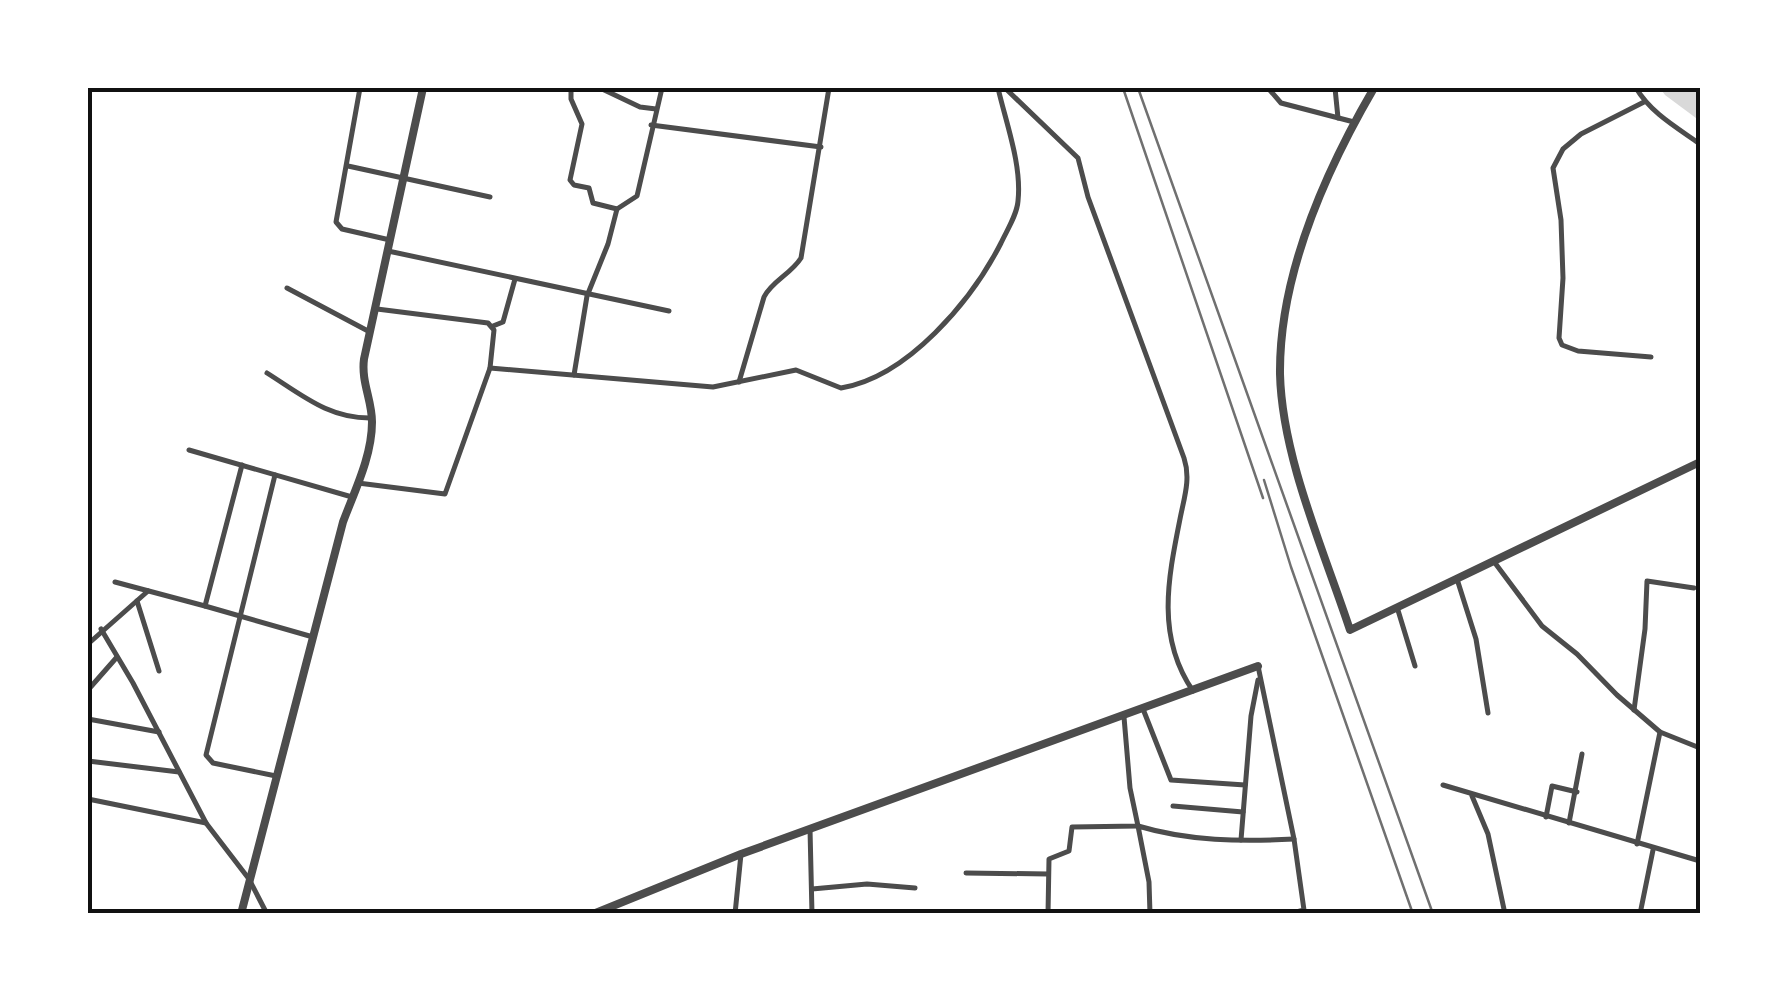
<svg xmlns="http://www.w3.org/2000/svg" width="1788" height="1001" font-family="'Work Sans',sans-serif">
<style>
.water{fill:#d9d9d9}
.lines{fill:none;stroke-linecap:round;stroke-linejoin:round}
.minor{stroke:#4c4c4c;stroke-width:5}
.tertiary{stroke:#4c4c4c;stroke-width:8}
.rail{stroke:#707070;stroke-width:2.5}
.neatline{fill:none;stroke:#111;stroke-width:4}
</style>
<rect width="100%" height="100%" fill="#fff"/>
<path class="water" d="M1660,88H1700V121L1665,95Z"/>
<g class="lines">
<g class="minor">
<path d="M360,88L336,222L342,229L390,240"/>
<path d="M571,88V99L582,124L570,180L574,185L589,188L593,203L617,209L608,244L587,296L574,375"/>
<path d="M600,88L640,107L656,109"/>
<path d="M1005,88L1078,158L1088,197L1184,458C1191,479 1184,498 1180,519C1168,579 1156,637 1193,691"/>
<path d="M1268,88L1281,103L1354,122"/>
<path d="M1335,88L1338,118"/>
<path d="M1636,88C1651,113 1676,127 1700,144"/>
<path d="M1644,102L1581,134L1563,149L1553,168L1561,220L1563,278L1559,338L1562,345L1578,351L1651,357"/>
<path d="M651,125L821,147"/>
<path d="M348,166L490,197"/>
<path d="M617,209L637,196L662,88"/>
<path d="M388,251L669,311"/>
<path d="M287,288L368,331"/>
<path d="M493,326L503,322L515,279"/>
<path d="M490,368L713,387L796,370L841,388C908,377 972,300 1001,243C1007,230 1017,215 1018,201C1022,165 1006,123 998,88"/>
<path d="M267,373C302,395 329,419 372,418"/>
<path d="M739,382L764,297C772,281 791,274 801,258L829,88"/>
<path d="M189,450L352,497"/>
<path d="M242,465L205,606L313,637"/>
<path d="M275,475L206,755L213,763L276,776"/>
<path d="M358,483L445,494L490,368L494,330L488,323L377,309"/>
<path d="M1495,563L1542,626L1577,654L1617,695L1660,732L1700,748"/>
<path d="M1457,579L1476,639L1488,713"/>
<path d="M115,582L205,606"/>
<path d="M137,601L159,671"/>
<path d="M1397,607L1415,666"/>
<path d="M101,629L133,683L206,823L249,879L267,914"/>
<path d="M88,644L148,591"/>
<path d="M1258,666L1294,839L1304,910L1289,914"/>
<path d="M88,690L117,657"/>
<path d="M1143,709L1171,780L1245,785"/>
<path d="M1634,710L1645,629L1647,581L1694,588"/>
<path d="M88,719L159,732"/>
<path d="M88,761L179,772"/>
<path d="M1443,785L1700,861"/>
<path d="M1472,796L1488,834L1505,914"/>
<path d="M88,799L206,823"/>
<path d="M1173,806L1243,812"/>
<path d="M1546,817L1552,786L1577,792"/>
<path d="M1569,823L1582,754"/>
<path d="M810,829L812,914"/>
<path d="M1241,840L1251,716L1258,680"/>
<path d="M1637,844L1660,732"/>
<path d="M966,873L1048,874"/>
<path d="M812,889L867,884L915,888"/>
<path d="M735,914L741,854"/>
<path d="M935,914H997"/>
<path d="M1048,914L1049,859L1069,851L1072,827L1138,826L1130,788L1124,717"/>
<path d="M1150,914L1149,882L1138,826C1188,841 1241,842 1294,839"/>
<path d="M1640,914L1653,850"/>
</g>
<g class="tertiary">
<path d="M1374,88C1325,172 1279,274 1280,374C1282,457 1324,551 1350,630L1700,462"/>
<path d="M241,914L343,522C355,490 372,456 372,422C372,400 361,382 364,359L423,88"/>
<path d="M593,914L741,854L1258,666"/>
</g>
<g class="rail">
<path d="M1123,88L1263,498"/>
<path d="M1138,88L1433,914"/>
<path d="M1264,480L1291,567L1413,914"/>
</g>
</g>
<rect width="1788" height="1001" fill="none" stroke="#ffffff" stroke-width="180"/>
<rect x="90" y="90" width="1608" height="821" class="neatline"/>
</svg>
